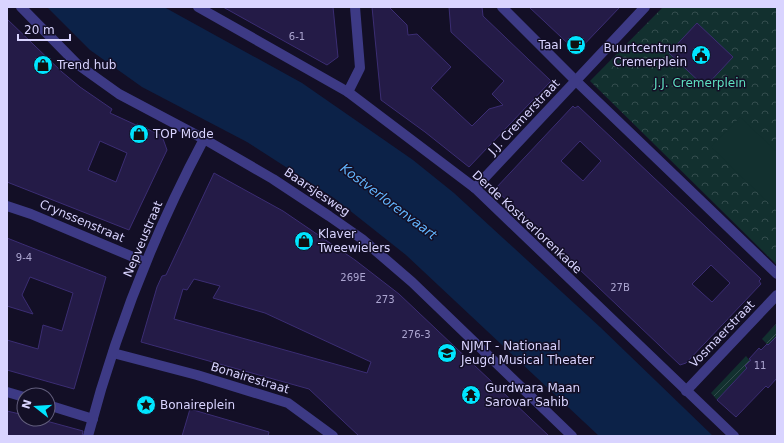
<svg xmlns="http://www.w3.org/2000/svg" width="784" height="443" font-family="'DejaVu Sans',sans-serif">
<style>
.park{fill:url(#park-crowns)}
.garden{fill:url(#garden-furrows)}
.pitch{fill:#12302f}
.water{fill:#0c2248}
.building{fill:#241b47;stroke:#3b2d73;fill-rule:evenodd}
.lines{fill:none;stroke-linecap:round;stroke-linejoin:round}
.street{stroke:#3d3a85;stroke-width:10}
.labels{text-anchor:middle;stroke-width:3;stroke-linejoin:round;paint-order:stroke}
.number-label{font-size:10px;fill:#aca6d1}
.poi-label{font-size:12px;fill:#d9d4ff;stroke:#130f26;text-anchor:start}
.park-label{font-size:12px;fill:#5fe0c0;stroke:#130f26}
.street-label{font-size:12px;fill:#d9d4ff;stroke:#130f26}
.water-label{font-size:13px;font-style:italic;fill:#62b6ff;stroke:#130f26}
</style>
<defs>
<pattern id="park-crowns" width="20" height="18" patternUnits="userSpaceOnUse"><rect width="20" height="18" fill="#12302f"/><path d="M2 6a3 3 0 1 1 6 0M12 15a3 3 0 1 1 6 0" fill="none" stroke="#344d4e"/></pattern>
<pattern id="garden-furrows" width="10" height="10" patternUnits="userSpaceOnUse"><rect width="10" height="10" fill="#12302f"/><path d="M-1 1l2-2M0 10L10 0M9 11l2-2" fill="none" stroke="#344d4e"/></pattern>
</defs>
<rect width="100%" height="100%" fill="#130f26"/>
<path class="park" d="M663,7H777V265L590,81Z"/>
<g class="garden">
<path d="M777,323V336L768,345L762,339Z"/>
<path d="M746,356L750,361L745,366L747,368L717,400L711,393Z"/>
</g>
<path class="pitch" d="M740,117L777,152V211L711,147Z"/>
<path class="water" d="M47,7H164L302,83L413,160L454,193L600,327L713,436H599L406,255L334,198L247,142L142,87L90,50Z"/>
<g class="building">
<path d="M223,7H333L338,57L327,65Z"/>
<path d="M372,7H389L407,25L408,35L417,34L451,67L431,88L472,126L489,109L503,105L492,94L504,81L451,32L449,7H482L483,16L551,81L469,167L425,132L381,100Z"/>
<path d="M529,7H620L577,52Z"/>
<path d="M7,19L62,72L80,87L112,109L110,113L136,125L137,124L162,136L167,150L129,230L7,182ZM100,141L127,153L116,182L88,170Z"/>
<path d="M697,23L733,57L705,87L669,53Z"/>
<path d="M573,106L575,108L578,106L761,279L759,281L761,284L686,363L680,365L495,189ZM580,141L601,161L583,181L561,161ZM711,265L730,283L712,302L692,284Z"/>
<path d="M214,173L283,211L355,260L399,294L549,436H359L309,389L141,342L157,287L162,276L166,275ZM194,279L220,286L213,298L265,313L371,362L367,373L174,319L183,289L187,290Z"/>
<path d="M7,238L106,277L74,389L7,370V340L38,349L43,325L62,331L73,293L30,277L22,295L33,314L7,306Z"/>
<path d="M777,336V378L768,388L766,386L736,417L717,400L747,368L745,366L751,360L749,359L759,348L761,350L767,344L768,345Z"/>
<path d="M190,409L269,432L268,436H182Z"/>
<path d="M7,411L24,415V419H39L83,431L82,436H7Z"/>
</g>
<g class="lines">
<g class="street">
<path d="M21,7L77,64L119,94L204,139L273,179L329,216L362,239L412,282L572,436"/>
<path d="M198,7L348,92L475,188L734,436"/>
<path d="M502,7L575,80L777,274"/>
<path d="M348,92L360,68L355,7"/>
<path d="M475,188L645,7"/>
<path d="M7,206L31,214L145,262"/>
<path d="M113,353L197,375L288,403L333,436"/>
<path d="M686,391L777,295"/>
<path d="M7,392L24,397"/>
<path d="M48,405L93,419"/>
<path d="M88,436C115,333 154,233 204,139"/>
</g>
</g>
<defs>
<symbol id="cafe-disc" viewBox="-11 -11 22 22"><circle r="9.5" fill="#00e5ff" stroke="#130f26"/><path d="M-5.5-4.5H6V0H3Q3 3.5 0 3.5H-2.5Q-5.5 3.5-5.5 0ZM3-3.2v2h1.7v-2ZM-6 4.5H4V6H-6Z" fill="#111"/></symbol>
<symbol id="civic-disc" viewBox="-11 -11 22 22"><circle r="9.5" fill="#00e5ff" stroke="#130f26"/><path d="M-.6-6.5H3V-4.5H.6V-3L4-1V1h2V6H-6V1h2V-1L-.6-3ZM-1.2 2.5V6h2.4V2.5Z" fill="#111"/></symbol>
<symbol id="shop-disc" viewBox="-11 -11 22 22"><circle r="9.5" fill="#00e5ff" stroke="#130f26"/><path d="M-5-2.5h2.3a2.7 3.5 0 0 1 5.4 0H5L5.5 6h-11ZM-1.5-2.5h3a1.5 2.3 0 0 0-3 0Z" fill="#111"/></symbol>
<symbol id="university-disc" viewBox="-11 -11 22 22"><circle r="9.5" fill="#00e5ff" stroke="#130f26"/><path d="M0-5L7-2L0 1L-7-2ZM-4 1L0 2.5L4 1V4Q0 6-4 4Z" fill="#111"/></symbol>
<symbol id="temple-disc" viewBox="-11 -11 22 22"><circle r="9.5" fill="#00e5ff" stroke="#130f26"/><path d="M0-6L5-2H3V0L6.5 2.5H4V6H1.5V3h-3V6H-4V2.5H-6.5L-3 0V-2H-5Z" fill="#111"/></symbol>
<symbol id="sight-disc" viewBox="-11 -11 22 22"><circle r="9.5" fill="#00e5ff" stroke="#130f26"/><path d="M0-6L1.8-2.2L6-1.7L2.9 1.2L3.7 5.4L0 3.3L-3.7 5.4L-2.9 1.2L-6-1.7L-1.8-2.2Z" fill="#111"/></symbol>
</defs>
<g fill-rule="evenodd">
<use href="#cafe-disc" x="565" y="34" width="22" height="22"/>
<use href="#civic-disc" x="690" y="44" width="22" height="22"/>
<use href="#shop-disc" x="32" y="54" width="22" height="22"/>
<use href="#shop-disc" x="128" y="123" width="22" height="22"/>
<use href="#shop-disc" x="293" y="230" width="22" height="22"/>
<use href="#university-disc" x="436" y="342" width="22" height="22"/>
<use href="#temple-disc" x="460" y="384" width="22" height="22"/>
<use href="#sight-disc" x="135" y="394" width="22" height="22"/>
</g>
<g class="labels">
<g class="number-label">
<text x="297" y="40">6-1</text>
<text x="24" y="261">9-4</text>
<text x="353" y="281">269E</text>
<text x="620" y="291">27B</text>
<text x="385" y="303">273</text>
<text x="416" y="338">276-3</text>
<text x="760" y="369">11</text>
</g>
<g class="poi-label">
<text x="562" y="49" text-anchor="end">Taal</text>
<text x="687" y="52" text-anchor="end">Buurtcentrum<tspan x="687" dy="14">Cremerplein</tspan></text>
<text x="57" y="69">Trend hub</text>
<text x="153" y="138">TOP Mode</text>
<text x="318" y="238">Klaver<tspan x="318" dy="14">Tweewielers</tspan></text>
<text x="461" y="350">NJMT - Nationaal<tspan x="461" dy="14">Jeugd Musical Theater</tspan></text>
<text x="485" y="392">Gurdwara Maan<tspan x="485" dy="14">Sarovar Sahib</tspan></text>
<text x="160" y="409">Bonaireplein</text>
</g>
<g class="park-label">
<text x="700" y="87">J.J. Cremerplein</text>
</g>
<g class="street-label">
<text transform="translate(524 117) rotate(-47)" y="4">J.J. Cremerstraat</text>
<text transform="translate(317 192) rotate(34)" y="4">Baarsjesweg</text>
<text transform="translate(82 221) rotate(23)" y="4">Crynssenstraat</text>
<text transform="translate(527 222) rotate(43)" y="4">Derde Kostverlorenkade</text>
<text transform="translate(143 239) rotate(-67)" y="4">Nepveustraat</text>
<text transform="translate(722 334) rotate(-46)" y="4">Vosmaerstraat</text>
<text transform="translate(250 378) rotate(17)" y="4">Bonairestraat</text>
</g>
<g class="water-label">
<text transform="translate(389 201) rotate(37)" y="5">Kostverlorenvaart</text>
</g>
</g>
<rect width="784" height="443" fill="none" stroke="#d9d4ff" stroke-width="16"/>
<g transform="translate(36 407) rotate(287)"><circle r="19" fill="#130f26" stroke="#625e7d"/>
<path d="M0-3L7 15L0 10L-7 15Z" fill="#00e5ff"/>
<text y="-6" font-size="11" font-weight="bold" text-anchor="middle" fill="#d9d4ff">N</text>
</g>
<path d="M18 34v6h52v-6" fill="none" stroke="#d9d4ff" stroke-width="2"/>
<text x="24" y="34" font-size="12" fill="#d9d4ff" stroke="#130f26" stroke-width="3" paint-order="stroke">20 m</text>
</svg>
